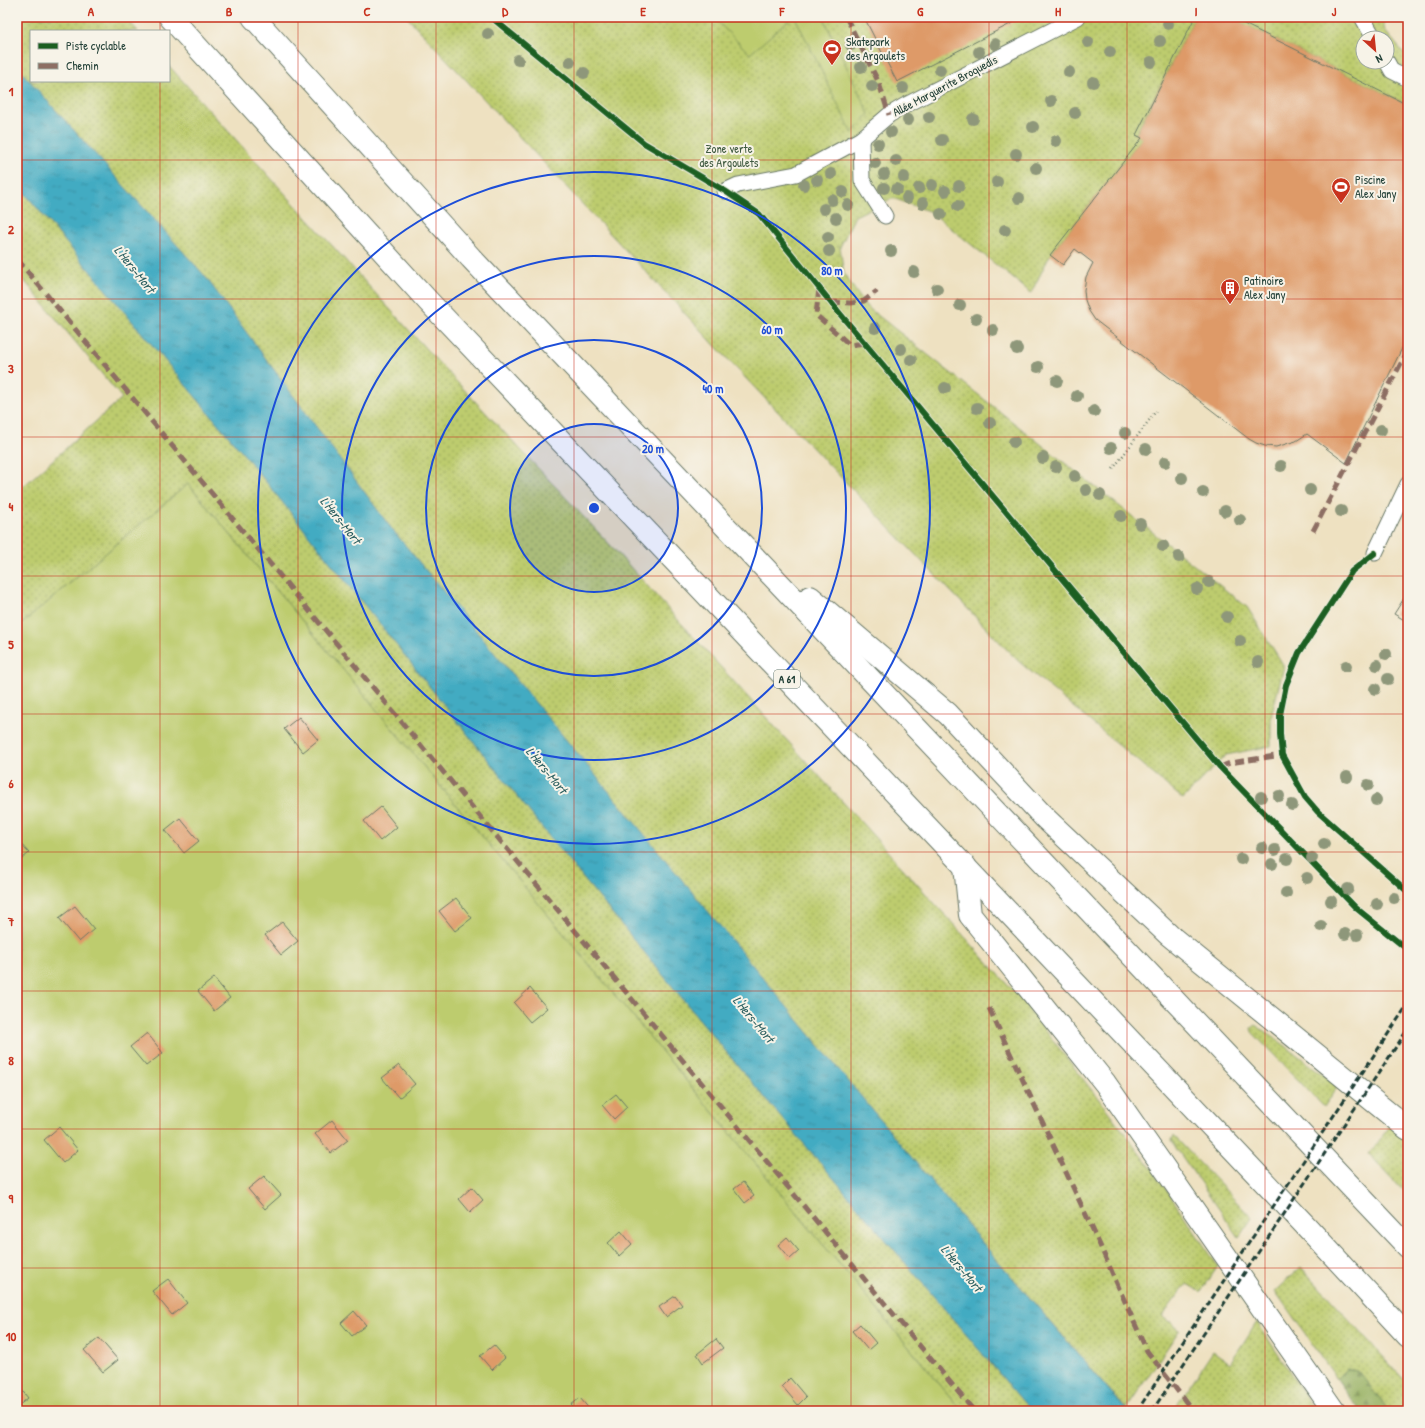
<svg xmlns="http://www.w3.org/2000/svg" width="1425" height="1428" font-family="'Patrick Hand',sans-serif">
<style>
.grass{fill:url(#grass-dots);stroke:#6e8451;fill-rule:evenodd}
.forest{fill:url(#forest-firs);stroke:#5a764a}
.garden{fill:#bdcc6e;stroke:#6e8451}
.water{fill:url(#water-ripples);stroke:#30747b}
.building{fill:#de9a67}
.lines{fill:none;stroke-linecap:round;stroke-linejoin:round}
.lane-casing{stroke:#677665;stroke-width:17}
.highway-casing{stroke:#677665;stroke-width:24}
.path{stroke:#677665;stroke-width:2.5;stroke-dasharray:1 3;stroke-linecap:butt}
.lane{stroke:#fff;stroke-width:15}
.highway{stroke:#fff;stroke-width:22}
.rail{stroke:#1f3d34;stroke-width:3;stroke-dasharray:6 3;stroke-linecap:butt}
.quiet{stroke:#8d6e63;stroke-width:5;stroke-dasharray:10 5;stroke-linecap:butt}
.cycleway-casing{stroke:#f7f3e8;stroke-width:8}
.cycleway{stroke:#1b5e20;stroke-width:6}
.tree{fill:#8e977a}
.grid{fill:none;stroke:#c8321e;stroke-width:1;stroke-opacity:0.55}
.ring{fill:none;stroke:#1d4ed8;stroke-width:2}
.labels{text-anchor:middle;stroke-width:4;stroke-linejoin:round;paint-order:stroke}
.shield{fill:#f7f3e8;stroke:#60746a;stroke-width:1}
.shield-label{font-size:11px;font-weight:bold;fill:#1f3d34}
.poi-label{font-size:12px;fill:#1f3d34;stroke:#f7f3e8;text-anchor:start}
.street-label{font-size:12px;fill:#1f3d34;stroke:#f7f3e8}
.park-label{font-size:12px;fill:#3f5a40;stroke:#f7f3e8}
.water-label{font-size:13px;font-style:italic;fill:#2a5e5f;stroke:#f7f3e8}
.centre{fill:#1d4ed8;stroke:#f7f3e8;stroke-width:2}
.ring-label{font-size:12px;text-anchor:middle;font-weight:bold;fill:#1d4ed8;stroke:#f7f3e8;stroke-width:4;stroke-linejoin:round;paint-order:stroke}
.neatline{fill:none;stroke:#c8321e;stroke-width:1.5}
.grid-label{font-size:13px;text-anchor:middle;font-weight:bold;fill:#c8321e}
</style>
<defs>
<pattern id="grass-dots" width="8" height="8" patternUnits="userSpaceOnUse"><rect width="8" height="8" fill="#bdcc6e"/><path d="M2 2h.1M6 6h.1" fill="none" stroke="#99a75b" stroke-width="1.8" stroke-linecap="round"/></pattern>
<pattern id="forest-firs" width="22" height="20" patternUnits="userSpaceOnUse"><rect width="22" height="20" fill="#96b061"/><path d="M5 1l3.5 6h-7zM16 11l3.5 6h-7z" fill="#7a9051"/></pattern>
<pattern id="water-ripples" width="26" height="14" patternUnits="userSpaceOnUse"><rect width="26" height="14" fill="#42abc2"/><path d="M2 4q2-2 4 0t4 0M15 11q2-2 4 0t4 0" fill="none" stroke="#378c9e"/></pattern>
</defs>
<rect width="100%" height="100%" fill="#f7f3e8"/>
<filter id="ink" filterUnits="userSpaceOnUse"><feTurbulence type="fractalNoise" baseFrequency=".025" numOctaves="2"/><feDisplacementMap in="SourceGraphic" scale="8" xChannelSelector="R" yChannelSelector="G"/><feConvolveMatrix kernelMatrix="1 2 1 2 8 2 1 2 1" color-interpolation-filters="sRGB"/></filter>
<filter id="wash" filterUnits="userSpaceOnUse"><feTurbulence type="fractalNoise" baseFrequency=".012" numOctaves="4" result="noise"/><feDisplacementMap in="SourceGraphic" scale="16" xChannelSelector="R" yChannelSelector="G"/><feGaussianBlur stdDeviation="0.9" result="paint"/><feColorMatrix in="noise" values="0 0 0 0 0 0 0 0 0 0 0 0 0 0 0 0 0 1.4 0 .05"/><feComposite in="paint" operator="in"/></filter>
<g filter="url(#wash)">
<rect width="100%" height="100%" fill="#eee1c1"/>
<g class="grass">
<path d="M17,17H125L138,31H31V81H169V66L426,349L613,548L1021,999L1104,1106L1152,1169L1218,1266L1201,1292L1187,1284L1162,1316L1180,1329L1126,1409L974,1233L391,528L204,275L17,67Z"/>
<path d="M407,17H1195L1136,134L1142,138L1050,255L1031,293L931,212L893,198L855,216L840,247L844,274L866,306L1247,607L1284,666L1271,717V746L1226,755L1183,799L1017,660L754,387Z"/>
<path d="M1230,17H1382L1385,31L1408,58V105ZM1363,38H1387V62H1363Z"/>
<path d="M17,184L251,463L560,850L733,1060L1031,1411H962L188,484L17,628V492L122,398L17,272Z"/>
<path d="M1255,1025L1275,1038L1338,1086L1324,1107L1252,1032L1251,1028Z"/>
<path d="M1390,1126L1408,1143V1196L1369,1154Z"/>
<path d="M1174,1136L1252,1218L1239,1237L1176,1148L1172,1140Z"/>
<path d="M1301,1267L1408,1384V1411H1389L1358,1371L1347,1369L1337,1379L1275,1291Z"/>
<path d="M1257,1322L1315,1411H1173L1213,1351L1230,1363Z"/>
</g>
<path class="forest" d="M1347,1369L1358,1371L1389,1411H1360L1337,1379Z"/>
<g class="garden">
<path d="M713,17H792L750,54Z"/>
<path d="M795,17H823L869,114L852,133Z"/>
<path d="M188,484L962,1411H17V628Z"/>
</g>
<path class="water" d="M17,67L204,275L391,528L974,1233L1127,1411H1031L733,1060L560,850L251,463L17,184Z"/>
<g id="blocks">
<g class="building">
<path d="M864,17H1024L897,82Z"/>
<path d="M1195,17H1230L1408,105V336L1346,463L1307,434L1296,441L1276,447L1265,446L1256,443L1249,439L1095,320L1089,311L1085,300L1084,290L1086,277L1093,263L1075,249L1063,265L1050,255L1142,138L1136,135Z"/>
<path d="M1408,592V622L1394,614Z"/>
<path d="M299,717L318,740L303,752L284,729Z"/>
<path d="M381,807L397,827L380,841L364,821Z"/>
<path d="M180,818L199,841L184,853L165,830Z"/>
<path d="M17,840L29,853L17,863Z"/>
<path d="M456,898L472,918L455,931L439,911Z"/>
<path d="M75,906L94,929L79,942L59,918Z"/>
<path d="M282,922L298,941L281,955L265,935Z"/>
<path d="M214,978L230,998L214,1011L198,991Z"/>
<path d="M530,988L547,1008L530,1022L514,1003Z"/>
<path d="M147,1033L163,1053L146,1066L130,1047Z"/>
<path d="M399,1065L415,1084L399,1098L382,1078Z"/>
<path d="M616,1094L627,1107L614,1119L602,1105Z"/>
<path d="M332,1120L348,1140L331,1153L315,1134Z"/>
<path d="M59,1127L78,1150L63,1163L44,1140Z"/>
<path d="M264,1176L281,1195L265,1209L248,1189Z"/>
<path d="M743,1182L754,1196L745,1203L734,1189Z"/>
<path d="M472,1187L483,1200L470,1212L459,1199Z"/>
<path d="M621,1231L632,1244L619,1256L608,1243Z"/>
<path d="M787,1237L799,1251L790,1259L778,1245Z"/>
<path d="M168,1279L187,1303L172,1315L152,1291Z"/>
<path d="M675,1296L682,1305L666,1317L659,1307Z"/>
<path d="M354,1311L366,1325L352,1336L341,1323Z"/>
<path d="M860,1324L876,1343L868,1350L852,1331Z"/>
<path d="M99,1338L118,1360L103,1372L84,1350Z"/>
<path d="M716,1339L723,1348L703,1363L697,1354Z"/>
<path d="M494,1345L505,1358L492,1370L480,1356Z"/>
<path d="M790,1378L806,1397L798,1405L782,1386Z"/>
<path d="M17,1384L28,1398L17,1407Z"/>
<path d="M580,1398L591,1411H576L571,1405Z"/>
</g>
</g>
</g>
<g filter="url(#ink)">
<use href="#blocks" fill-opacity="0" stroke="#677665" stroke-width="1"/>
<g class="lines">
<defs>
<g id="lane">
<path d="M1362,17L1374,38"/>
<path d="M1387,62L1392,71L1408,79"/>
<path d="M861,139L862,180L885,216"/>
<path d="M725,191L738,185L796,174L861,139L889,115L904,106L1078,17"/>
<path d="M1375,553L1408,484"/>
</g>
<g id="highway">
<path d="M170,17L429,302L1305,1225L1408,1336"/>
<path d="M253,17L471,258L1408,1247"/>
<path d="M810,597L948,714L1045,818L1169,935L1408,1129"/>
<path d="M965,866L970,915L1105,1083L1334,1411"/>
</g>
</defs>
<use href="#lane" class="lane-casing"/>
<use href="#highway" class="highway-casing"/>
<path class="path" d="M1113,469L1156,411"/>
<use href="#lane" class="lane"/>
<use href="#highway" class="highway"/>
<g class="rail">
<path d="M1137,1411L1408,1004"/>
<path d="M1152,1411L1408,1029"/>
</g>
<g class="quiet">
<path d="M846,17L879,83L889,115"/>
<path d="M17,259L974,1411"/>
<path d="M819,288L816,315L850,345L865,343"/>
<path d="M831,302L851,303L864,301L877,291"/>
<path d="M1313,531L1408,350"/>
<path d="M1220,767L1230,763L1282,755"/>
<path d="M989,1008L1094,1232L1147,1351L1193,1411"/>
</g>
<defs>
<g id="cycleway">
<path d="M491,17L644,143L725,191L759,214L841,315L1220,767L1356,908L1408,950"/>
<path d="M1375,553L1352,571L1299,653L1286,685L1280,715V734L1282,755L1305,797L1318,812L1408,892"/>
</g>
</defs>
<use href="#cycleway" class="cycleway-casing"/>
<use href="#cycleway" class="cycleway"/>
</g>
<g class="tree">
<circle cx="1168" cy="24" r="6"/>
<circle cx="488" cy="34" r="6"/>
<circle cx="1160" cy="41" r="6"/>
<circle cx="1088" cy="42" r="6"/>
<circle cx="995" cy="44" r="6"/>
<circle cx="851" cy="45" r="6"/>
<circle cx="979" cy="52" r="6"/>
<circle cx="1110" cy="52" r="6"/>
<circle cx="518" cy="60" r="6"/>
<circle cx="570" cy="62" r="6"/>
<circle cx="1151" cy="62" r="6"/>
<circle cx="861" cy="67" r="6"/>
<circle cx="940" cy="70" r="6"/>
<circle cx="1069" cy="72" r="6"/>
<circle cx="584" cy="73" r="6"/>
<circle cx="1093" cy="82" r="6"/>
<circle cx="872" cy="86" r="6"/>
<circle cx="903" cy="88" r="6"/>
<circle cx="1051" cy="101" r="6"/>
<circle cx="1075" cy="113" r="6"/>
<circle cx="929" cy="117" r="6"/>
<circle cx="973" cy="119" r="6"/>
<circle cx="908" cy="120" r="6"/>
<circle cx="1033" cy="127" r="6"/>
<circle cx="891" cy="132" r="6"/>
<circle cx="942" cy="140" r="6"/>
<circle cx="1056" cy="141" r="6"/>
<circle cx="878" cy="144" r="6"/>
<circle cx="1016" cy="154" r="6"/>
<circle cx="896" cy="161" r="6"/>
<circle cx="875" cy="163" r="6"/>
<circle cx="1036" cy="168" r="6"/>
<circle cx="831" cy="174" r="6"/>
<circle cx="884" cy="174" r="6"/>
<circle cx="904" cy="177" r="6"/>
<circle cx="817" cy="180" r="6"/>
<circle cx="997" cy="182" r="6"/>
<circle cx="804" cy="185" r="6"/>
<circle cx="932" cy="185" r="6"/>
<circle cx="959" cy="186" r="6"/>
<circle cx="884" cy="188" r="6"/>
<circle cx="919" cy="188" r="6"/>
<circle cx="897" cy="189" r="6"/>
<circle cx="945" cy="191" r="6"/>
<circle cx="843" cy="192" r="6"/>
<circle cx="907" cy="198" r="6"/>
<circle cx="1019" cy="198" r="6"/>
<circle cx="832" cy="200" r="6"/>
<circle cx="923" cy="203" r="6"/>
<circle cx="848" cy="205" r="6"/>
<circle cx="958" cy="206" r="6"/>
<circle cx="824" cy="209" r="6"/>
<circle cx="941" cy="214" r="6"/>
<circle cx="836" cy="218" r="6"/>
<circle cx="1005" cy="230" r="6"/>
<circle cx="828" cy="237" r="6"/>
<circle cx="829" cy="251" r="6"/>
<circle cx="891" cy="251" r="6"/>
<circle cx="914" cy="272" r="6"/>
<circle cx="937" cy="289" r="6"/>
<circle cx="960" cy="305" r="6"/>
<circle cx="976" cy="319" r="6"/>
<circle cx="875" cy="328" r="6"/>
<circle cx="993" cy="330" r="6"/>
<circle cx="901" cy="349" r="6"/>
<circle cx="1017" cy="349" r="6"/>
<circle cx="911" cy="360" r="6"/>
<circle cx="1038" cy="367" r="6"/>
<circle cx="1057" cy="381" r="6"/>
<circle cx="945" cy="388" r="6"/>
<circle cx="1077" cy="396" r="6"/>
<circle cx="977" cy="408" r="6"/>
<circle cx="1094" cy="411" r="6"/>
<circle cx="990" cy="423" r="6"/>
<circle cx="1381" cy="430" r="6"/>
<circle cx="1125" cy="433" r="6"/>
<circle cx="1014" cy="442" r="6"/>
<circle cx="1111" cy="448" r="6"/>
<circle cx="1146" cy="449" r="6"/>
<circle cx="1043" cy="458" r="6"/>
<circle cx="1165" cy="462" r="6"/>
<circle cx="1281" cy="466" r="6"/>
<circle cx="1056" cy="467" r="6"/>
<circle cx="1075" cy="476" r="6"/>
<circle cx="1182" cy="478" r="6"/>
<circle cx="1086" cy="490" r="6"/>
<circle cx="1310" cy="490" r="6"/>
<circle cx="1203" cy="492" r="6"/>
<circle cx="1100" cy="495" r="6"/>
<circle cx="1225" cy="511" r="6"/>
<circle cx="1341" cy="511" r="6"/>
<circle cx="1121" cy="516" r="6"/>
<circle cx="1240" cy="520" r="6"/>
<circle cx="1140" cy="524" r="6"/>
<circle cx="1163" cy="546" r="6"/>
<circle cx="1179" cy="557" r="6"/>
<circle cx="1209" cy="582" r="6"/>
<circle cx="1197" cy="589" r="6"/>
<circle cx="1227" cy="617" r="6"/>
<circle cx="1240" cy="641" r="6"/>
<circle cx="1386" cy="654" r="6"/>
<circle cx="1258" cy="662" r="6"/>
<circle cx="1377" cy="665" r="6"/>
<circle cx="1346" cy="666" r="6"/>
<circle cx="1388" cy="679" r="6"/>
<circle cx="1375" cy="689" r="6"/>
<circle cx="1347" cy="777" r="6"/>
<circle cx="1368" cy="785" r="6"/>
<circle cx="1279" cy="796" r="6"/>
<circle cx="1261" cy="797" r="6"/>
<circle cx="1376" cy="800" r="6"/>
<circle cx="1292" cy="805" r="6"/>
<circle cx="1324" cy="844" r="6"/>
<circle cx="1262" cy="848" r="6"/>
<circle cx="1275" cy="850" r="6"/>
<circle cx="1312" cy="858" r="6"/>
<circle cx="1241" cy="859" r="6"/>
<circle cx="1287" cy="859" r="6"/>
<circle cx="1272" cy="864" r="6"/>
<circle cx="1307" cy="878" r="6"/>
<circle cx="1348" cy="889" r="6"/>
<circle cx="1286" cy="893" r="6"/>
<circle cx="1394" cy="898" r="6"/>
<circle cx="1331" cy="901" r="6"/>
<circle cx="1377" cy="904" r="6"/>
<circle cx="1321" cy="926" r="6"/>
<circle cx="1345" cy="934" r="6"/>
<circle cx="1357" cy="935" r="6"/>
</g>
</g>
<path class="grid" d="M160,17V31M298,17V1411M436,17V1411M574,17V1411M712,17V1411M851,17V1411M989,17V1411M1127,17V1411M1265,17V1411M160,81V1411M17,160H1408M17,299H1408M17,437H1408M17,576H1408M17,714H1408M17,852H1408M17,991H1408M17,1129H1408M17,1268H1408"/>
<circle cx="594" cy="508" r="84" fill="#1d4ed8" fill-opacity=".12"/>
<g class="ring">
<circle cx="594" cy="508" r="84"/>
<circle cx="594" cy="508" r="168"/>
<circle cx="594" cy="508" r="252"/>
<circle cx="594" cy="508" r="336"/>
</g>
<defs>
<symbol id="stadium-pin" viewBox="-11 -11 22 30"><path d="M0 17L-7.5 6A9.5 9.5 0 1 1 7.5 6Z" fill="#c8321e" stroke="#f7f3e8"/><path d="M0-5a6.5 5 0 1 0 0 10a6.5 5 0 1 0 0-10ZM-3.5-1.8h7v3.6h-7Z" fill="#fff"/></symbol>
<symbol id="building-pin" viewBox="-11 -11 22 30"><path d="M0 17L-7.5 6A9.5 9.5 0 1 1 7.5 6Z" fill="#c8321e" stroke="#f7f3e8"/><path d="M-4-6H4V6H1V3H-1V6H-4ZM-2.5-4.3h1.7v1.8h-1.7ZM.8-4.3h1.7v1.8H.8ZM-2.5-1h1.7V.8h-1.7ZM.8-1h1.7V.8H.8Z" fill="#fff"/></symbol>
</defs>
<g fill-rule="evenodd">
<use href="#stadium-pin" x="821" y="38" width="22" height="30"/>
<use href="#stadium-pin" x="1330" y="176" width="22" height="30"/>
<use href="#building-pin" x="1219" y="277" width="22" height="30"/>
</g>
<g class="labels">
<rect class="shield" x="774" y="670" width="26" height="18" rx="3"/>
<g class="shield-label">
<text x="787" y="683">A 61</text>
</g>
<g class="poi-label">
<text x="846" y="46">Skatepark<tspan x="846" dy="14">des Argoulets</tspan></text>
<text x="1355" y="184">Piscine<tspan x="1355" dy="14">Alex Jany</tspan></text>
<text x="1244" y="285">Patinoire<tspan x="1244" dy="14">Alex Jany</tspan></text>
</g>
<g class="street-label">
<text transform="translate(945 86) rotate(-28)" y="4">Allée Marguerite Broquedis</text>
</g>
<g class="park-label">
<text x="729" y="153">Zone verte<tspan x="729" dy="14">des Argoulets</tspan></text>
</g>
<g class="water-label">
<text transform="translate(135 269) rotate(51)" y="5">L'Hers-Mort</text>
<text transform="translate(341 520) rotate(51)" y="5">L'Hers-Mort</text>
<text transform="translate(547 770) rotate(50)" y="5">L'Hers-Mort</text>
<text transform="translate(754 1019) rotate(50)" y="5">L'Hers-Mort</text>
<text transform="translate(962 1268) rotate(50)" y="5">L'Hers-Mort</text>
</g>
</g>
<circle cx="594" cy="508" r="6" class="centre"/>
<g class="ring-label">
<text x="832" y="275">80 m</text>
<text x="772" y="334">60 m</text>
<text x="713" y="393">40 m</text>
<text x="653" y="453">20 m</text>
</g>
<rect width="1425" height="1428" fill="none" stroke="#f7f3e8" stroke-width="44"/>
<rect x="30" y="30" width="140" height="52" fill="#f7f3e8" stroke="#a1aaa0"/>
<rect x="38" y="43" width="20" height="6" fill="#1b5e20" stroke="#a1aaa0"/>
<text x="66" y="50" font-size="12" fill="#1f3d34">Piste cyclable</text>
<rect x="38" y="63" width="20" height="6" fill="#8d6e63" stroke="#a1aaa0"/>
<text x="66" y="70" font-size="12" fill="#1f3d34">Chemin</text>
<g transform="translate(1375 50) rotate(153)"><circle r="19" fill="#f7f3e8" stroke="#a1aaa0"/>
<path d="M0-3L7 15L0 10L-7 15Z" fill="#c8321e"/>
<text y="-6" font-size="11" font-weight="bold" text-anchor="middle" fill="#1f3d34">N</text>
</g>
<rect x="22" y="22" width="1381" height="1384" class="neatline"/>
<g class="grid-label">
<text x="91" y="16">A</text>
<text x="229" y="16">B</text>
<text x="367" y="16">C</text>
<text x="505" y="16">D</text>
<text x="643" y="16">E</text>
<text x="782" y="16">F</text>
<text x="920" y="16">G</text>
<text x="1058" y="16">H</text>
<text x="1196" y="16">I</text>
<text x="1334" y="16">J</text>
<text x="11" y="96">1</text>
<text x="11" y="234">2</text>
<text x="11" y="373">3</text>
<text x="11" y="511">4</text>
<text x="11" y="649">5</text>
<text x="11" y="788">6</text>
<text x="11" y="926">7</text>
<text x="11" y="1065">8</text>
<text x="11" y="1203">9</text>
<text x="11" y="1341">10</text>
</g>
</svg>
